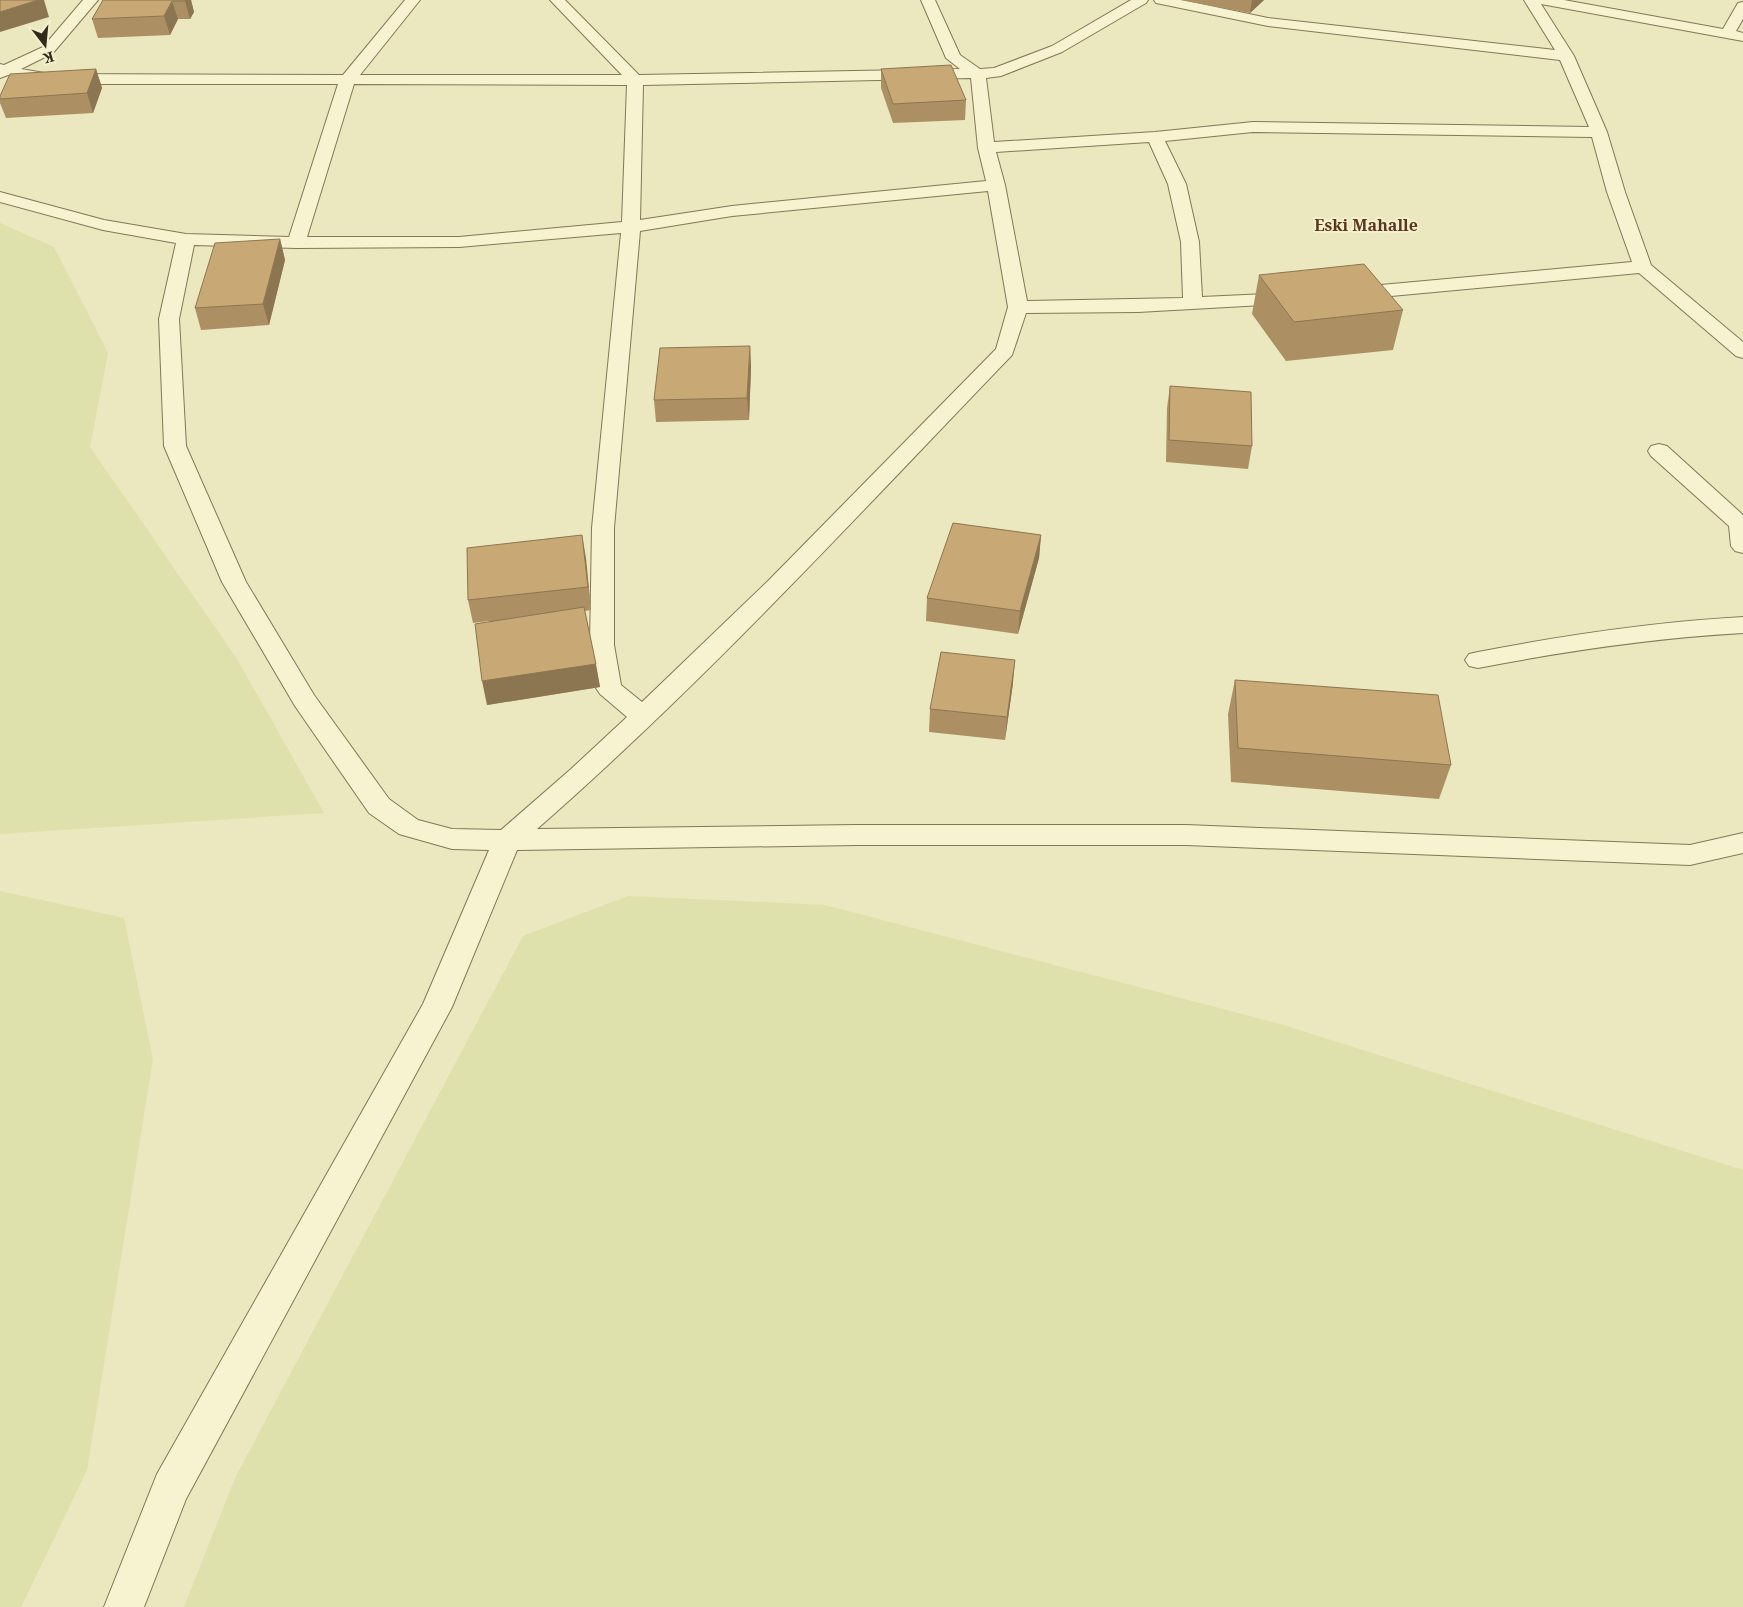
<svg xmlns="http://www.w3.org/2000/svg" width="1743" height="1607" font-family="'Noto Serif',serif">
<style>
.farmland{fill:#dee1ab}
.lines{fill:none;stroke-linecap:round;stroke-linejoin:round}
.minor-casing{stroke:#837757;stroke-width:2}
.minor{fill:#f7f3d0;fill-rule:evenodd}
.wall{fill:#ac9064}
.shaded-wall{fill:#8c7651}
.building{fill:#c8a874;stroke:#8c7651}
.labels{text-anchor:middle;stroke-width:4;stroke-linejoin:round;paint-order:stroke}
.far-district-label{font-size:16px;font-weight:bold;fill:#5d371d;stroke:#f3f0cd}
</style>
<rect width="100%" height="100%" fill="#ebe7be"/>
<g class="farmland">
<path d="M0,223L54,247L108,353L90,447L237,659L324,813L0,834Z"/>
<path d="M0,891L124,918L153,1059L87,1470L21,1607H0Z"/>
<path d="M628,896L825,905L1280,1024L1743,1170V1607H184L235,1478L523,936Z"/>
</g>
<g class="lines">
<defs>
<g id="minor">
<path d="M83,0H98L53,53L21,69L50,74L343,75L405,0H420L360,75H622L550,0H565L639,75L960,69L946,58L921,0H935L960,55L980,69L994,68L1052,46L1131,0H1148L1146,3L1062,52L1001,76L986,78L994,142L1155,132L1253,122L1589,127L1560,60L1268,26L1161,4L1156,3L1154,0H1182L1268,18L1555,50L1524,0H1564L1723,29L1738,3L1743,2V19L1736,31L1743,33V41L1541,4L1574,56L1607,132L1625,192L1651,265L1743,342V358L1736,356L1639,273L1348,300L1341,298L1338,294L1341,290L1348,288L1632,262L1607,192L1592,137L1253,132L1165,141L1186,184L1199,242L1202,297L1291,293L1298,295L1301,299L1298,303L1138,312L1026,313L1012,355C857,516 705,682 537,829L857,825H1186L1690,845L1743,833V853L1690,865L1186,845H857L517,850L452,1007L186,1499L144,1607H104L157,1474L423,1004L489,850L452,849L399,834L369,813L295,706L222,582L164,446L159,319L176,243L103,230L0,202V192L104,220L186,234L289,237L338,84H50L8,75L0,78V64L4,65L43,47ZM971,78L978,148L986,181L732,206L640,220L643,85ZM354,84L627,85L622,222L459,237H307ZM1149,142L1168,184L1181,242L1183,298L1027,301L1005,185L996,152ZM988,191L1008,307L996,349L768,581L642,702L621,685L614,645V528L640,231L732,216ZM621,233L592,528L590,645L596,688L600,694L627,717L571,769L501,830L452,829L418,820L389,799L314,695L246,582L186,446L179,319L194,245L296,248L459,247Z"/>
<path d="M1659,444L1667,446L1743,515V553L1735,551L1731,546L1729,526L1651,456L1648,451L1651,446Z"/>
<path d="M1743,617V633C1654,638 1566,651 1478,668L1469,666L1465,660L1469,654L1478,652C1566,635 1654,622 1743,617Z"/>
</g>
</defs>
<use href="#minor" class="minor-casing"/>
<use href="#minor" class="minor"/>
</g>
<g class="wall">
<path d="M103,0H191L194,12L190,19H178L170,35L98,38L92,19Z"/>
<path d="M1180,0H1264L1250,13Z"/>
<path d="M96,69L102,88L93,113L6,118L0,103V96Z"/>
<path d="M881,69L966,100L965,120L893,123L881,88Z"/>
<path d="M280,239L285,260L269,325L201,330L195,308Z"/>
<path d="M1259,275L1403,310L1393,350L1286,361L1252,314Z"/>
<path d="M750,346L751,368L749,420L656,422L654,400Z"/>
<path d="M1170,386L1252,446L1248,469L1166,462L1167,408Z"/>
<path d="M582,535L591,610L585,611L600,687L487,705L489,621L473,623L468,600Z"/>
<path d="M1041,535L1039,558L1018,634L926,621L927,598Z"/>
<path d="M1235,680L1451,765L1439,799L1231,782L1228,714Z"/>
<path d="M1013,683L1005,740L929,732L930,709Z"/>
</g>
<g class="shaded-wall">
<path d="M38,0H44L49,17L0,32V12Z"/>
<path d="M176,0H191L194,12L190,19L185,1Z"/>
<path d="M1252,0H1264L1250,13Z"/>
<path d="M172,1L178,19L170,35L164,16Z"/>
<path d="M96,69L102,88L93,113L87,93Z"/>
<path d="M280,239L285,260L269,325L263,304Z"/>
<path d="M750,346L751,368L749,420L747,398Z"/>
<path d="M582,535L586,558L591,610L588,587Z"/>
<path d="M1041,535L1039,558L1018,634L1020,611Z"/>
<path d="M1015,660L1013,683L1005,740L1007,717Z"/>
<path d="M596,664L600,687L487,705L482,681Z"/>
</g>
<g class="building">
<path d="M0,0H38L0,12Z"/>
<path d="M103,0H186L185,1H172L164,16L92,19Z"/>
<path d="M951,65L966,100L893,104L881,69Z"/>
<path d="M96,69L87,93L0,99V96L10,74Z"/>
<path d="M280,239L263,304L195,308L215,243Z"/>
<path d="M1364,264L1403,310L1294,322L1259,275Z"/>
<path d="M750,346L747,398L654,400L660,348Z"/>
<path d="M1170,386L1251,392L1252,446L1169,440Z"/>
<path d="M953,523L1041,535L1020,611L927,598Z"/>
<path d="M582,535L588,587L468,600L467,548Z"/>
<path d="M584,607L596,664L482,681L475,624Z"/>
<path d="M941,652L1015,660L1007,717L930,709Z"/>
<path d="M1235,680L1438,695L1451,765L1238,748Z"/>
</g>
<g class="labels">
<g class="far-district-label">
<text x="1366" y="231">Eski Mahalle</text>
</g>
</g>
<g transform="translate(45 45) rotate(164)" stroke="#f3f0cd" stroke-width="4" paint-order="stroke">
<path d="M0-4L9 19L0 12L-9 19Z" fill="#322b1b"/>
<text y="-8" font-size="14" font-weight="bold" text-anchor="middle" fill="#322b1b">K</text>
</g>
</svg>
